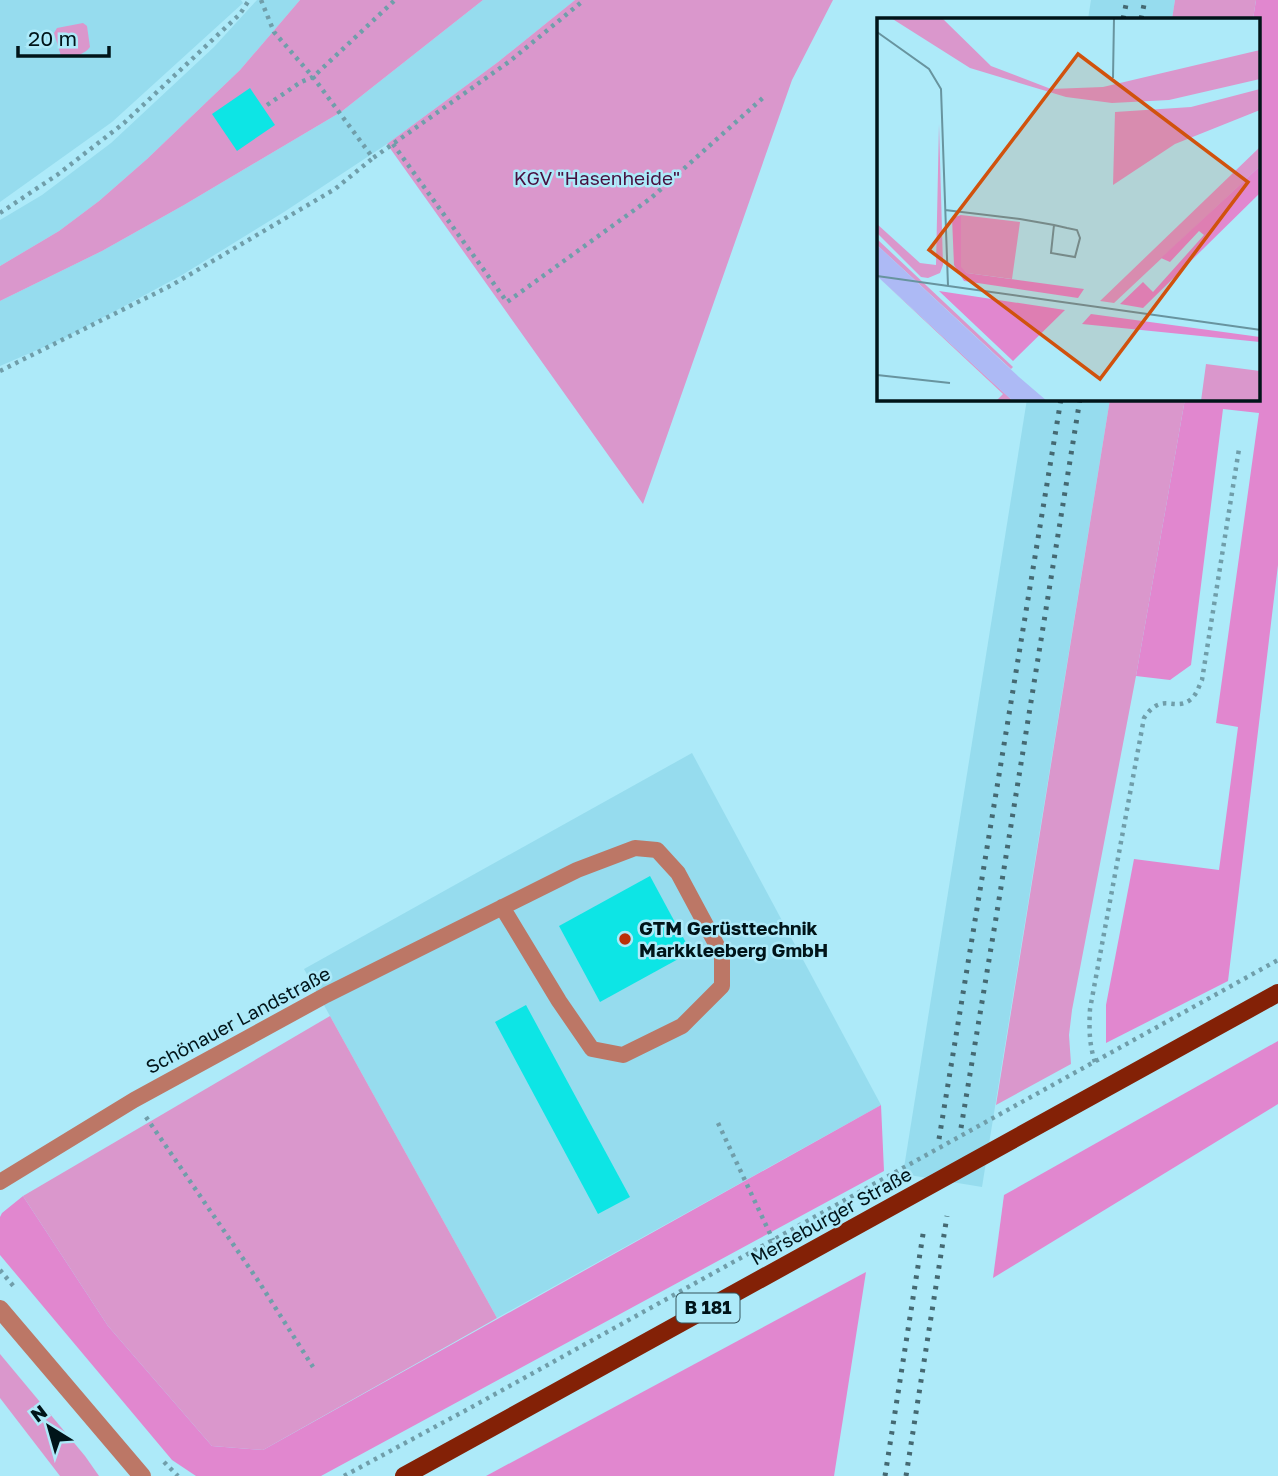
<svg xmlns="http://www.w3.org/2000/svg" width="1278" height="1476" font-family="'Golos Text',sans-serif">
<style>
.built{fill:#96dcee}
.green{fill:#da97cc}
.forest{fill:#e187cf}
.building{fill:#0de5e5}
.lines{fill:none;stroke-linecap:round;stroke-linejoin:round}
.path{stroke:#709eaa;stroke-width:4.5;stroke-dasharray:3.5 5;stroke-linecap:butt}
.service{stroke:#bc7766;stroke-width:16}
.tertiary{stroke:#bc7766;stroke-width:18}
.primary{stroke:#832106;stroke-width:18}
.rail{stroke:#456972;stroke-width:5;stroke-dasharray:3.5 7;stroke-linecap:butt}
.poi-dot{fill:#ba3008;stroke:#adeaf9;stroke-width:2.5}
.labels{text-anchor:middle;stroke-width:5;stroke-linejoin:round;paint-order:stroke}
.shield{fill:#adeaf9;stroke:#34545c;stroke-width:2}
.shield-label{font-size:18px;font-weight:bold;fill:#001419}
.park-label{font-size:19px;fill:#47103f;stroke:#adeaf9}
.poi-label{font-size:19px;font-weight:bold;fill:#001419;stroke:#adeaf9;text-anchor:start}
.street-label{font-size:19px;fill:#001419;stroke:#adeaf9}
.inset-road{fill:none;stroke:#68949f;stroke-width:2}
.view{fill:#d1520d;fill-opacity:0.15;stroke:#d1520d;stroke-width:3.5}
.inset-edge{fill:none;stroke:#001419;stroke-width:3.5}
</style>
<rect width="100%" height="100%" fill="#adeaf9"/>
<g class="built">
<path d="M0,0H241L243,3L112,122L0,202Z"/>
<path d="M257,0H300L240,70L147,159L99,201L59,231L0,266V220L42,195L111,143L214,47Z"/>
<path d="M483,0H575L498,62L387,144L284,212L182,275L65,338L0,366V301L102,251L184,205L341,112Z"/>
<path d="M1091,0H1175L1172,19H1088Z"/>
<path d="M1027,399H1110L982,1187L903,1174Z"/>
<path d="M692,753L881,1105L497,1318L304,969Z"/>
</g>
<g class="green">
<path d="M300,0H483L341,112L184,205L102,251L0,301V266L59,231L99,201L147,159L240,70Z"/>
<path d="M575,0H833L792,80L643,504L387,144L498,62Z"/>
<path d="M1175,0H1256L1253,19H1172Z"/>
<path d="M83,23L87,26L90,47C83,56 71,58 61,56L54,33L57,28Z"/>
<path d="M1110,399H1185L1136,676L1072,1010L1069,1035L1071,1064L996,1105Z"/>
<path d="M330,1016L497,1318L263,1450L212,1446L108,1326L23,1196Z"/>
<path d="M0,1354L85,1456L99,1476H60L0,1398Z"/>
</g>
<g class="forest">
<path d="M1256,0H1278V565L1228,981L1106,1043V1005L1134,859L1219,870L1238,727L1216,723L1259,413L1223,409L1191,665L1170,680L1136,676L1185,399H1259V19H1253Z"/>
<path d="M1278,1041V1104L993,1278L1004,1195Z"/>
<path d="M881,1105L884,1171L321,1476H196L172,1460L0,1255V1217L2,1213L23,1196L108,1326L212,1446L263,1450Z"/>
<path d="M866,1272L834,1476H486Z"/>
</g>
<g class="building">
<path d="M250,88L275,125L237,151L212,114Z"/>
<path d="M650,876L691,952L600,1002L559,926Z"/>
<path d="M526,1005L630,1197L598,1214L495,1022Z"/>
</g>
<g class="lines">
<g class="path">
<path d="M261,0L274,32L313,77L373,158L510,61L584,0"/>
<path d="M267,105L301,82L313,77L395,0"/>
<path d="M393,144L507,302L651,198L765,96"/>
<path d="M0,213L57,175L124,123L240,14L249,0"/>
<path d="M0,371L172,285L335,189L373,158"/>
<path d="M1095,1062C1089,1044 1089,1027 1090,1009L1144,718C1162,691 1174,712 1190,700C1196,696 1199,686 1202,680L1239,449"/>
<path d="M146,1117L259,1282L313,1367"/>
<path d="M718,1123L773,1240"/>
<path d="M0,1270L15,1288"/>
<path d="M164,1462L178,1476"/>
<path d="M344,1476L470,1408L1278,960"/>
</g>
<path class="service" d="M0,1182L134,1100L326,995L577,870L635,848L657,850L678,873L722,955V986L682,1026L623,1055L592,1049L559,1001L502,907"/>
<path class="tertiary" d="M0,1309L142,1476"/>
<path class="primary" d="M404,1476L1278,993"/>
<g class="rail">
<path d="M1123,19L1127,0"/>
<path d="M1141,19L1145,0"/>
<path d="M961,1128L996,918L1080,399"/>
<path d="M939,1139L1061,399"/>
<path d="M885,1476L924,1228"/>
<path d="M906,1476L947,1216"/>
</g>
</g>
<circle class="poi-dot" cx="625" cy="939" r="7"/>
<g class="labels">
<rect class="shield" x="676.5" y="1293.5" width="63" height="29" rx="5"/>
<g class="shield-label">
<text x="708" y="1314">B 181</text>
</g>
<g class="park-label">
<text x="597" y="185">KGV "Hasenheide"</text>
</g>
<g class="poi-label">
<text x="639" y="935">GTM Gerüsttechnik<tspan x="639" dy="22">Markkleeberg GmbH</tspan></text>
</g>
<g class="street-label">
<text transform="translate(238 1020) rotate(-28)" y="7">Schönauer Landstraße</text>
<text transform="translate(831 1216) rotate(-29)" y="7">Merseburger Straße</text>
</g>
</g>
<g transform="translate(877 18)">
<rect width="383" height="383" fill="#adeaf9"/>
<path d="M14,0H65L114,48L174,71L226,69L383,32V61L292,82L235,85L189,79L93,50ZM383,71V92L298,126L236,167L238,94L314,89ZM62,106L66,247L63,255L51,260L44,259L0,215V206L43,245L59,247ZM383,129V148L237,285L223,283ZM84,197L143,204L135,261L90,255L84,250ZM0,221L136,349L134,351L0,227ZM0,258L136,383H119L126,376ZM329,346L383,353V383H324Z" fill="#da97cc"/>
<path d="M383,148V175L266,290L243,286L266,264L276,274L327,217L322,213L293,244L284,240ZM84,197V249L90,255L207,271L201,280L87,263L77,247L75,200ZM62,273L188,292L136,343ZM214,296L383,319V324L205,306Z" fill="#e187cf"/>
<path d="M0,227L142,359L170,383H136L127,375L0,258Z" fill="#adbaf5"/>
<path class="inset-road" d="M0,14L52,51L64,71L71,268M236,60L237,0M68,192L143,201L177,207L190,210L200,212L203,220L198,239L174,235L177,207M0,258L384,312M0,357L73,365"/>
<path class="view" d="M201,36L371,164L223,361L52,232Z"/>
<rect width="383" height="383" class="inset-edge"/>
</g>
<g transform="translate(49 1427) rotate(323)" stroke="#adeaf9" stroke-width="5" paint-order="stroke">
<path d="M0-5L12 26L0 18L-12 26Z" fill="#001419"/>
<text y="-10" font-size="19" font-weight="bold" text-anchor="middle" fill="#001419">N</text>
</g>
<path d="M18 46v10h91v-10" fill="none" stroke="#001419" stroke-width="3.5"/>
<text x="28" y="46" font-size="21" fill="#001419" stroke="#adeaf9" stroke-width="5" paint-order="stroke">20 m</text>
</svg>
